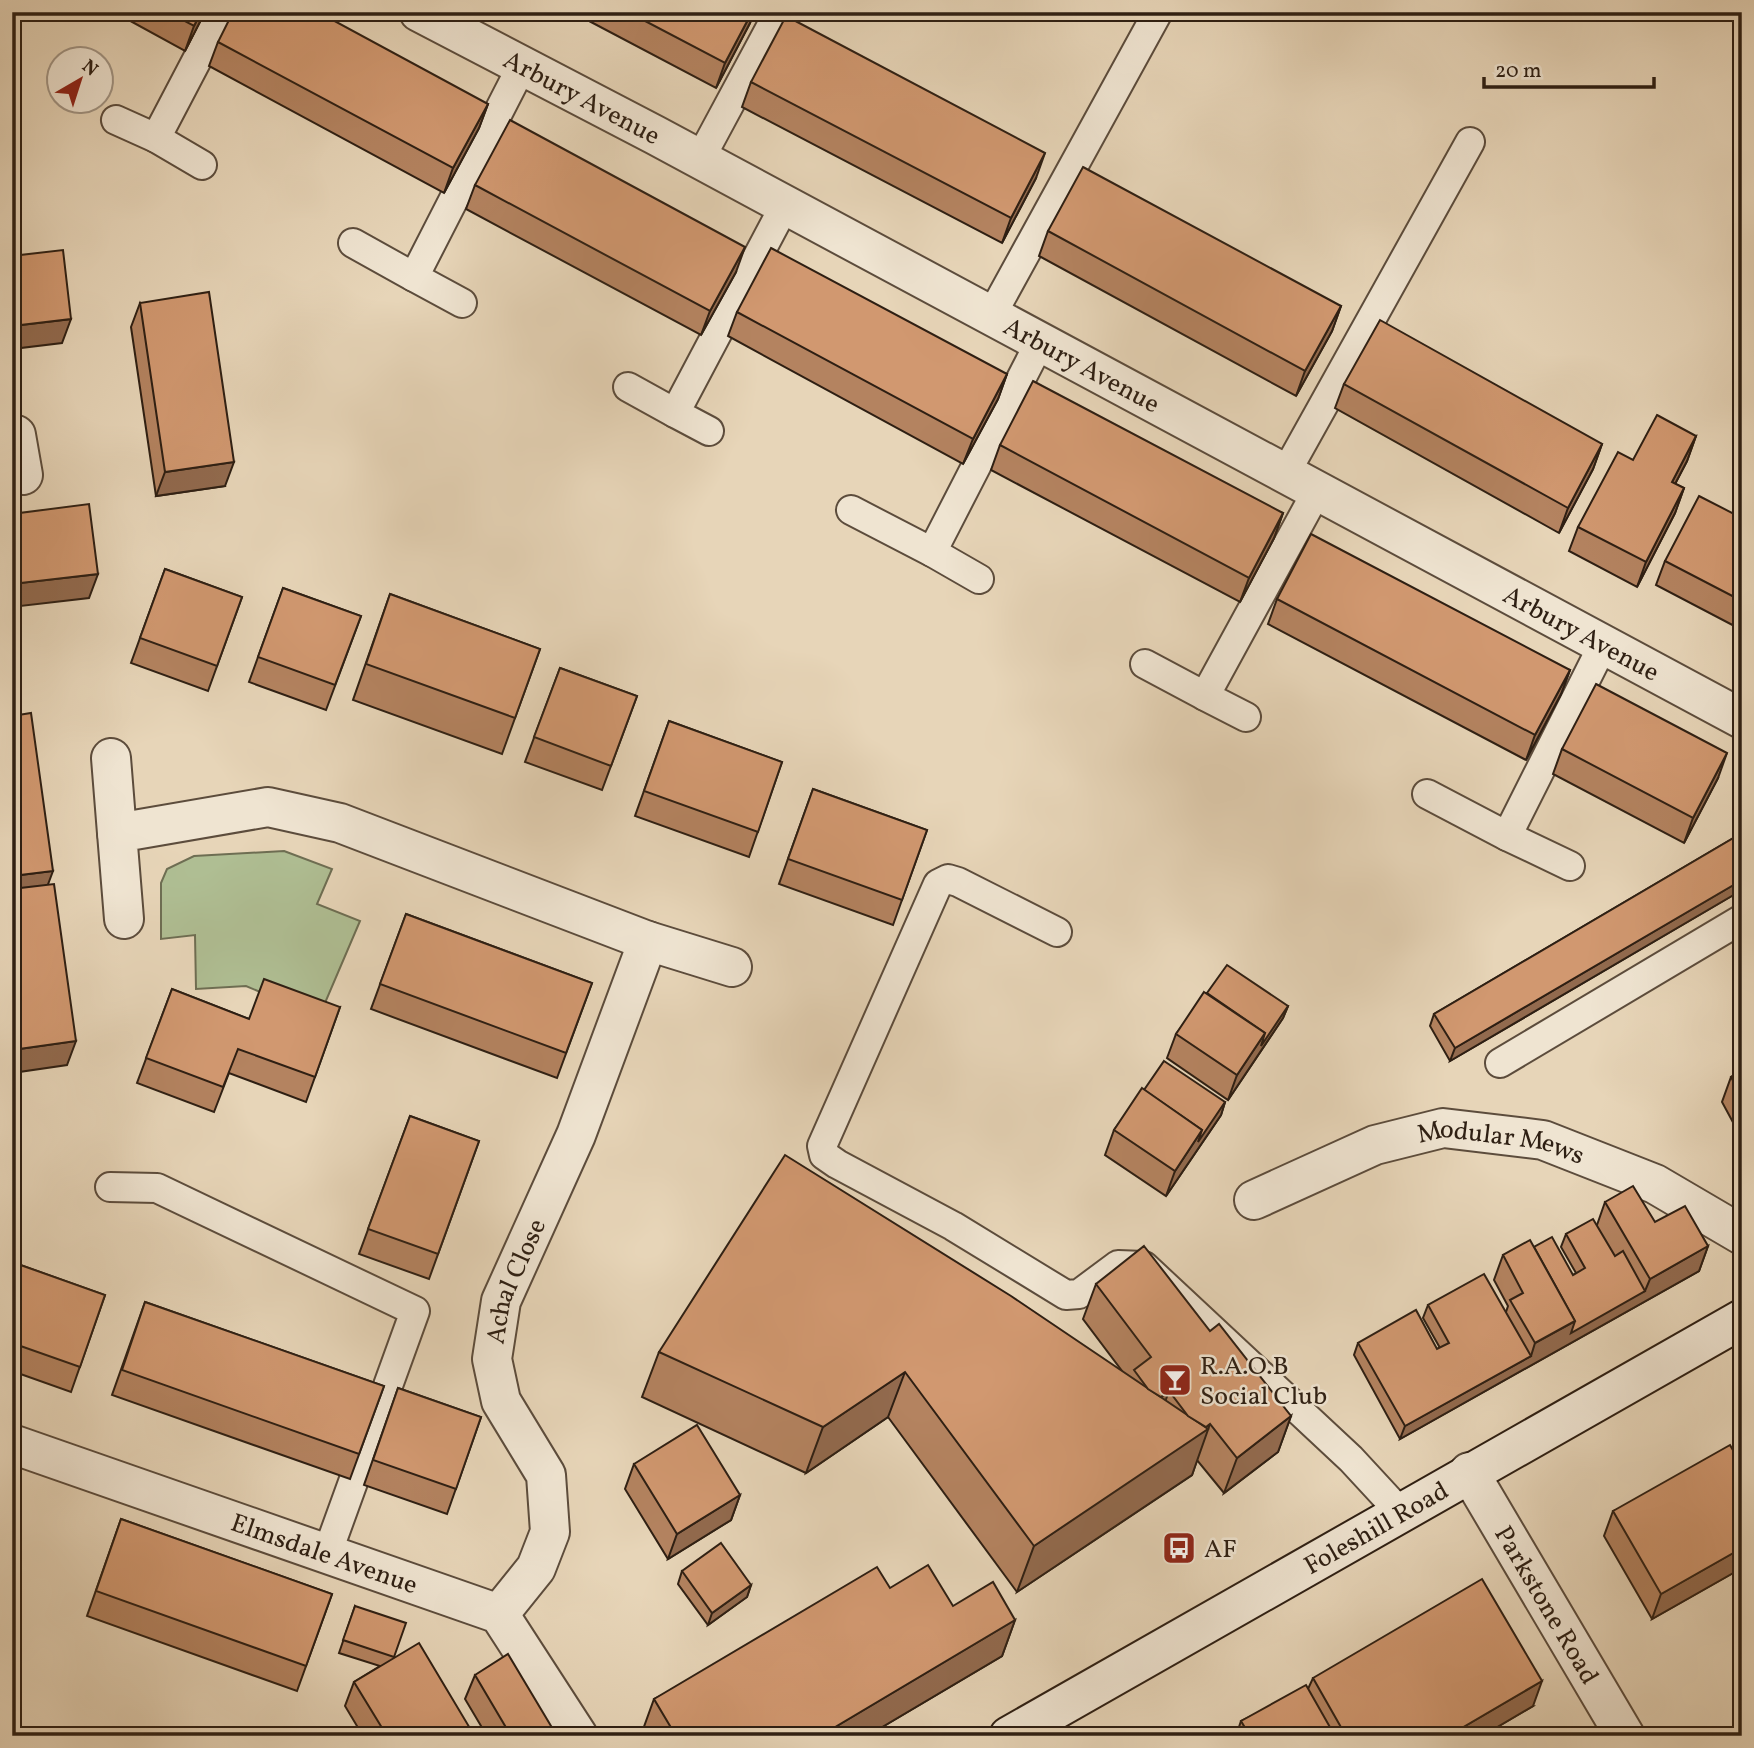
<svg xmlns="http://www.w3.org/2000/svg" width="1754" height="1748" font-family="Vollkorn,serif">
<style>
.green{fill:#afbe93;stroke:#6e6e53;stroke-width:2}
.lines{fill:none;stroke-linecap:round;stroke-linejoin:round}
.lane-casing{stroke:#5c4c3c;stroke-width:32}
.street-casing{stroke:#5c4c3c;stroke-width:42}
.secondary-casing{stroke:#2e1f13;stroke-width:42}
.lane{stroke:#efe4d1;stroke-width:28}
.street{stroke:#efe4d1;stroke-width:38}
.secondary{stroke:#efe4d1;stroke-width:38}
.wall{fill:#b48360;stroke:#2e1f13;stroke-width:2}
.shaded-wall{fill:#926a4e;stroke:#2e1f13;stroke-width:2}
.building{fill:#d19870;stroke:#2e1f13;stroke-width:2}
.labels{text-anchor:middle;stroke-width:5;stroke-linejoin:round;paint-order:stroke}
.street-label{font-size:26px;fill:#2e1f13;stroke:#efe4d1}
.poi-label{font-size:26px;fill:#2e1f13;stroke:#efe4d1;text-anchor:start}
</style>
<rect width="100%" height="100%" fill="#e7d5b8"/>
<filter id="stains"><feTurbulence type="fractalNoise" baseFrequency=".00286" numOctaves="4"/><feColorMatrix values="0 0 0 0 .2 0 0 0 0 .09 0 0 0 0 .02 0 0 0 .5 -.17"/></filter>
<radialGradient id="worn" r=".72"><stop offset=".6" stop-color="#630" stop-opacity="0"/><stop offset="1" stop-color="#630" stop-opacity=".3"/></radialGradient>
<path class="green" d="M284,851L332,869L317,904L360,921L319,1017L246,986L196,989L195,935L161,939V883L167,869L194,856Z"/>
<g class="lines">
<defs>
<g id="lane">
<path d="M116,120L156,138"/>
<path d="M700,159L779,12"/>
<path d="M202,165L156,138L222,12"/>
<path d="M353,243L414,277"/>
<path d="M462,303L414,277L522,66"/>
<path d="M991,316L1158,12"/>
<path d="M628,387L675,413"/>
<path d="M709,431L675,413L785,205"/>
<path d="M1285,474L1470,142"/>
<path d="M851,510L932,552"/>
<path d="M979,579L932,552L1040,342"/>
<path d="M1145,664L1205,696"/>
<path d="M1246,717L1205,696L1317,491"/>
<path d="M1427,794L1507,836"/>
<path d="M1570,866L1507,836L1603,645"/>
<path d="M1057,932L958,882L948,879L938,884L822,1146L824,1155L837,1164L953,1226L1066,1295L1079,1294L1118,1265L1144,1266L1351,1459L1400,1512"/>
<path d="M1500,1063L1742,919"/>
<path d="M110,1187L157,1188L415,1311L327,1554"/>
</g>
<g id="street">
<path id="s1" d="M419,12L655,135L1742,719"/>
<path d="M12,435H16L23,475"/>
<path d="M111,758L117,833"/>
<path d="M124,919L117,833L268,807L340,823L648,941L732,967"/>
<path id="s2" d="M1254,1200L1375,1145L1443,1128L1543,1140L1655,1184L1742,1235"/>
<path id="s3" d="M12,1444L499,1614L578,1736"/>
<path id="s4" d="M1469,1472L1625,1736"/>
<path id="s5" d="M499,1614L536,1568L550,1532L546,1475L501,1401L492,1359L501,1301L576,1135L648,941"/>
</g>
<g id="secondary">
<path id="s6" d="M1009,1736L1742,1319"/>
</g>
</defs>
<use href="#lane" class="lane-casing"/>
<use href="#street" class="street-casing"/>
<use href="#secondary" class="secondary-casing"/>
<use href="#lane" class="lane"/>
<use href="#street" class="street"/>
<use href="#secondary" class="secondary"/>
</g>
<g class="wall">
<path d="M114,12H205L185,51Z"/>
<path d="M572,12H754L750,23L716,88Z"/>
<path d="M218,42L488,104L479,128L444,193L209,66Z"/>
<path d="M751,82L1036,178L1002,243L742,107Z"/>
<path d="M475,185L736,272L701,335L466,209Z"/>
<path d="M1048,231L1341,306L1332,331L1296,396L1039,256Z"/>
<path d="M140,303L225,486L156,496L131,327Z"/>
<path d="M737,312L1007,374L998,399L963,464L728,336Z"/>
<path d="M1344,384L1602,444L1593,469L1559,533L1335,408Z"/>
<path d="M1696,436L1687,461L1675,484L1684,488L1675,513L1637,587L1569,551L1578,527L1633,460Z"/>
<path d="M1000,445L1283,513L1274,538L1240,602L991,470Z"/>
<path d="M1742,518V630L1656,585L1665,561Z"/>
<path d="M165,569L242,597L208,691L131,663Z"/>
<path d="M283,588L361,616L326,710L249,682Z"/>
<path d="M390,594L540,649L502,754L353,700Z"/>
<path d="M1277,599L1570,670L1561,694L1526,760L1268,624Z"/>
<path d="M560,668L637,696L602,790L525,762Z"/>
<path d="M669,721L782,762L749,857L635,816Z"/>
<path d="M1562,749L1718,778L1684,843L1553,774Z"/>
<path d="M813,789L927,830L893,925L779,884Z"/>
<path d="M1742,833V890L1450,1061L1430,1026L1434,1014Z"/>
<path d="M406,914L592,983L557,1078L371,1009Z"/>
<path d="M172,989L249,1019L340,1007L306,1102L229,1073L214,1112L137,1083Z"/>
<path d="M1207,993L1288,1006L1283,1018L1228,1100L1167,1058L1176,1034Z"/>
<path d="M1742,1071V1139L1722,1102L1731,1077Z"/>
<path d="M1144,1090L1225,1102L1221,1115L1166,1196L1105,1155L1114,1130Z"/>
<path d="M410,1116L479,1141L429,1279L359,1254Z"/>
<path d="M1605,1202L1708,1246L1699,1271L1400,1439L1354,1355L1358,1343L1437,1349L1440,1348L1423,1318L1428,1305L1506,1312L1508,1306L1494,1280L1503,1255L1534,1247L1573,1275L1576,1273L1561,1247L1566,1234L1597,1225Z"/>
<path d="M12,1262L105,1295L71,1392L12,1371Z"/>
<path d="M1096,1284L1210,1331L1291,1416L1278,1452L1224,1493L1197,1460L1192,1475L1017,1592L888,1417L806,1473L642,1397L659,1352L1122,1371L1083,1319Z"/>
<path d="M145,1302L384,1386L350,1479L112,1395Z"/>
<path d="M398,1388L481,1417L447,1514L364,1485Z"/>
<path d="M634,1464L740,1495L731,1520L668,1559L625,1489Z"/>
<path d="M1742,1466V1568L1652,1619L1604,1536L1613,1511Z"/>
<path d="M121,1519L332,1594L297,1691L87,1616Z"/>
<path d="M682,1571L751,1585L747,1597L708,1625L678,1584Z"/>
<path d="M890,1588L953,1606L1015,1620L1002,1656L867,1736H642L641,1735L654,1699Z"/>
<path d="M355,1606L394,1657L474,1736H363L345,1706L354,1682L380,1666L339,1653Z"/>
<path d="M475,1675L557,1736H487L465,1699Z"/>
<path d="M1313,1678L1533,1706L1482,1736H1236L1241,1721L1308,1689Z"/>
</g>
<g class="shaded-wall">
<path d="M201,12H205L185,51L194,26Z"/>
<path d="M752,12H754L750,23L716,88L725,63Z"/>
<path d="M488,104L479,128L444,193L453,168Z"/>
<path d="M1045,153L1036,178L1002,243L1011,218Z"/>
<path d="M745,247L736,272L701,335L710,311Z"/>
<path d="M1341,306L1332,331L1296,396L1305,371Z"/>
<path d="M71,319L62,343L12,349V326Z"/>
<path d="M1007,374L998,399L963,464L973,439Z"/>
<path d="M1696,436L1687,461L1663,507L1672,482Z"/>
<path d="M1602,444L1593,469L1559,533L1568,508Z"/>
<path d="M234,462L225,486L156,496L165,472Z"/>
<path d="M1684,488L1675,513L1637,587L1646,562Z"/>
<path d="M1283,513L1274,538L1240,602L1249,578Z"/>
<path d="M98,574L89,598L12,607V584Z"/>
<path d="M1570,670L1561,694L1526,760L1535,735Z"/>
<path d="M1727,753L1718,778L1684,843L1693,818Z"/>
<path d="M53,871L44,895L12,900V876Z"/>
<path d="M1742,880V890L1450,1061L1455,1048Z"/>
<path d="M1288,1006L1283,1018L1228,1100L1237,1075L1265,1033Z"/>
<path d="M76,1041L67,1065L12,1073V1050Z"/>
<path d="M1225,1102L1221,1115L1166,1196L1175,1171L1202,1130Z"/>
<path d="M1708,1246L1699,1271L1400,1439L1405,1426L1531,1356L1535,1343L1575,1321L1645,1291L1650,1279Z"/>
<path d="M905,1372L888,1417L806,1473L823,1427Z"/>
<path d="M1169,1391L1156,1427L1157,1400Z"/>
<path d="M1291,1416L1278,1452L1224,1493L1237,1458Z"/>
<path d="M1210,1424L1192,1475L1017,1592L1034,1546Z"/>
<path d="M740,1495L731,1520L668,1559L677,1534Z"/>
<path d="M1742,1548V1568L1652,1619L1661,1594Z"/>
<path d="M751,1585L747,1597L708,1625L712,1613Z"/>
<path d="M1015,1620L1002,1656L867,1736H820Z"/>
<path d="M1542,1681L1533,1706L1482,1736H1448Z"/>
</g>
<g class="building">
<path d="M168,12H201L194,26Z"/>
<path d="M233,12H318L488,104L453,168L218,42Z"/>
<path d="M628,12H752L725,63Z"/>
<path d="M786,16L1045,153L1011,218L751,82Z"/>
<path d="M510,120L745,247L710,311L475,185Z"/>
<path d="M1083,167L1341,306L1305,371L1048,231Z"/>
<path d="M771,248L1007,374L973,439L737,312Z"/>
<path d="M63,250L71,319L12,326V256Z"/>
<path d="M209,292L234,462L165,472L140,303Z"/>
<path d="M1380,320L1602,444L1568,508L1344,384Z"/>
<path d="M1033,381L1283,513L1249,578L1000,445Z"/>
<path d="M1657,415L1696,436L1672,482L1684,488L1646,562L1578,527L1618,452L1633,460Z"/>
<path d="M1699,496L1742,518V601L1665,561Z"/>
<path d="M89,504L98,574L12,584V514Z"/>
<path d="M1311,534L1570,670L1535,735L1277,599Z"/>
<path d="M165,569L242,597L217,666L140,638Z"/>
<path d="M283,588L361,616L335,685L258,657Z"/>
<path d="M390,594L540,649L515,718L366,664Z"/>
<path d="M560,668L637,696L611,766L534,737Z"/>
<path d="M1596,684L1727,753L1693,818L1562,749Z"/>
<path d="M31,713L53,871L12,876V716Z"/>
<path d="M669,721L782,762L758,832L644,791Z"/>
<path d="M813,789L927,830L902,900L788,859Z"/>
<path d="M1742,833V880L1455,1048L1434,1014Z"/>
<path d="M54,884L76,1041L12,1050V889Z"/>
<path d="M406,914L592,983L566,1053L380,984Z"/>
<path d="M1227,965L1288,1006L1261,1046L1265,1033L1207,993Z"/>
<path d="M264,979L340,1007L315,1077L238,1049L223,1087L146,1058L172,989L249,1019Z"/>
<path d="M1204,992L1265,1033L1237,1075L1176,1034Z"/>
<path d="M1164,1061L1225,1102L1198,1142L1202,1130L1144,1090Z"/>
<path d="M1742,1071V1098L1731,1077Z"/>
<path d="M1142,1088L1202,1130L1175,1171L1114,1130Z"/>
<path d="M410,1116L479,1141L438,1254L368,1229Z"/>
<path d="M785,1155L1011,1296L1208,1429L1034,1546L905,1372L823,1427L659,1352Z"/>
<path d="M1633,1186L1655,1222L1685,1206L1708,1246L1650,1279L1605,1202Z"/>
<path d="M1593,1219L1615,1256L1623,1251L1645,1291L1571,1333L1575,1321L1534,1247L1552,1237L1573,1275L1585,1268L1566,1234Z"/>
<path d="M1530,1240L1575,1321L1535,1343L1510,1300L1523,1293L1503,1255Z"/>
<path d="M1144,1246L1210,1331L1219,1324L1291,1416L1237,1458L1210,1424L1206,1427L1188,1416L1169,1391L1161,1397L1148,1389L1134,1370L1151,1357L1096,1284Z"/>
<path d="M12,1262L105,1295L80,1367L12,1343Z"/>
<path d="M1484,1274L1531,1356L1405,1426L1358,1343L1416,1310L1437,1349L1449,1343L1428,1305Z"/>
<path d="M145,1302L384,1386L359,1454L122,1370Z"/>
<path d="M398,1388L481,1417L456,1489L373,1460Z"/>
<path d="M697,1425L740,1495L677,1534L634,1464Z"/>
<path d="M1730,1445L1742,1466V1548L1661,1594L1613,1511Z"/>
<path d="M121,1519L332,1594L306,1666L96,1591Z"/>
<path d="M721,1543L751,1585L712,1613L682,1571Z"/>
<path d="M928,1565L953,1606L993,1582L1015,1620L820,1736H676L654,1699L877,1567L890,1588Z"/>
<path d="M1482,1579L1542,1681L1448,1736H1346L1313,1678Z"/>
<path d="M355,1606L406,1623L394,1657L343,1640Z"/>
<path d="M419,1643L474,1735L473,1736H387L354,1682Z"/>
<path d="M508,1654L557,1736H511L475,1675Z"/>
<path d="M1306,1685L1335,1736H1250L1241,1721Z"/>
<path d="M12,1726L40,1736H12Z"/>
</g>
<defs>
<symbol id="bar-square" viewBox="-11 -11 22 22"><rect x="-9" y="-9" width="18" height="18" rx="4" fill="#8f2418" stroke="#efe4d1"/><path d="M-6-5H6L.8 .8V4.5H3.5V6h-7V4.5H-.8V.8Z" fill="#fff"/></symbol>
<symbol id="bus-square" viewBox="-11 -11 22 22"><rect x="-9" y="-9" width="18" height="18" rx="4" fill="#8f2418" stroke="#efe4d1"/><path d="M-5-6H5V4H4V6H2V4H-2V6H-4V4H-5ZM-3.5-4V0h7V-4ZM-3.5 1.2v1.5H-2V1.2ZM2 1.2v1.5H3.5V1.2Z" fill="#fff"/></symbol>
</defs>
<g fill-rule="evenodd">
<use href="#bar-square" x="1156" y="1361" width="38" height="38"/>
<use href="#bus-square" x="1160" y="1529" width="38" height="38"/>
</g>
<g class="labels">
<g class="street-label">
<text dy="9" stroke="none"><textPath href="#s1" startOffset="184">Arbury Avenue</textPath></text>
<text dy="9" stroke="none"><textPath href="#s1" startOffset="751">Arbury Avenue</textPath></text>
<text dy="9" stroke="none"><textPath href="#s1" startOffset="1318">Arbury Avenue</textPath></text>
<text dy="9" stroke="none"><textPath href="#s2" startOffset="262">Modular Mews</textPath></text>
<text dy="9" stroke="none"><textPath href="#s5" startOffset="366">Achal Close</textPath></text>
<text dy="9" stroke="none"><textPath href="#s6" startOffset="422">Foleshill Road</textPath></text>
<text dy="9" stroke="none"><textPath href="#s3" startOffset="331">Elmsdale Avenue</textPath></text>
<text dy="9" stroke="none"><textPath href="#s4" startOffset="154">Parkstone Road</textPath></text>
</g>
<g class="poi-label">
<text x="1200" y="1374">R.A.O.B<tspan x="1200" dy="30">Social Club</tspan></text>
<text x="1204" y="1557">AF</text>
</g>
</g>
<rect width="1754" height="1748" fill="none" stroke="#e7d5b8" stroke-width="42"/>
<rect x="14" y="14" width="1726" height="1720" fill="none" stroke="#2e1f13" stroke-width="3.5"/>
<rect x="21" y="21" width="1712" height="1706" fill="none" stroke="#2e1f13" stroke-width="2"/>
<g transform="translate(80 80) rotate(39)"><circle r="33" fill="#efe4d1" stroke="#a29585" stroke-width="2"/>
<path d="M0-5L12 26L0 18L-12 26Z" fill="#8f2418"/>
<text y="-10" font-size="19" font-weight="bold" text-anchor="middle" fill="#2e1f13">N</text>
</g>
<path d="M1484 77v10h170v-10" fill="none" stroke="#2e1f13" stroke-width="3.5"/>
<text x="1495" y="77" font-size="21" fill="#2e1f13" stroke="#efe4d1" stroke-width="5" paint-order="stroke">20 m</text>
<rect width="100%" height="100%" filter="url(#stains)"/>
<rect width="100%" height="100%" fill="url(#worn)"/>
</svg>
